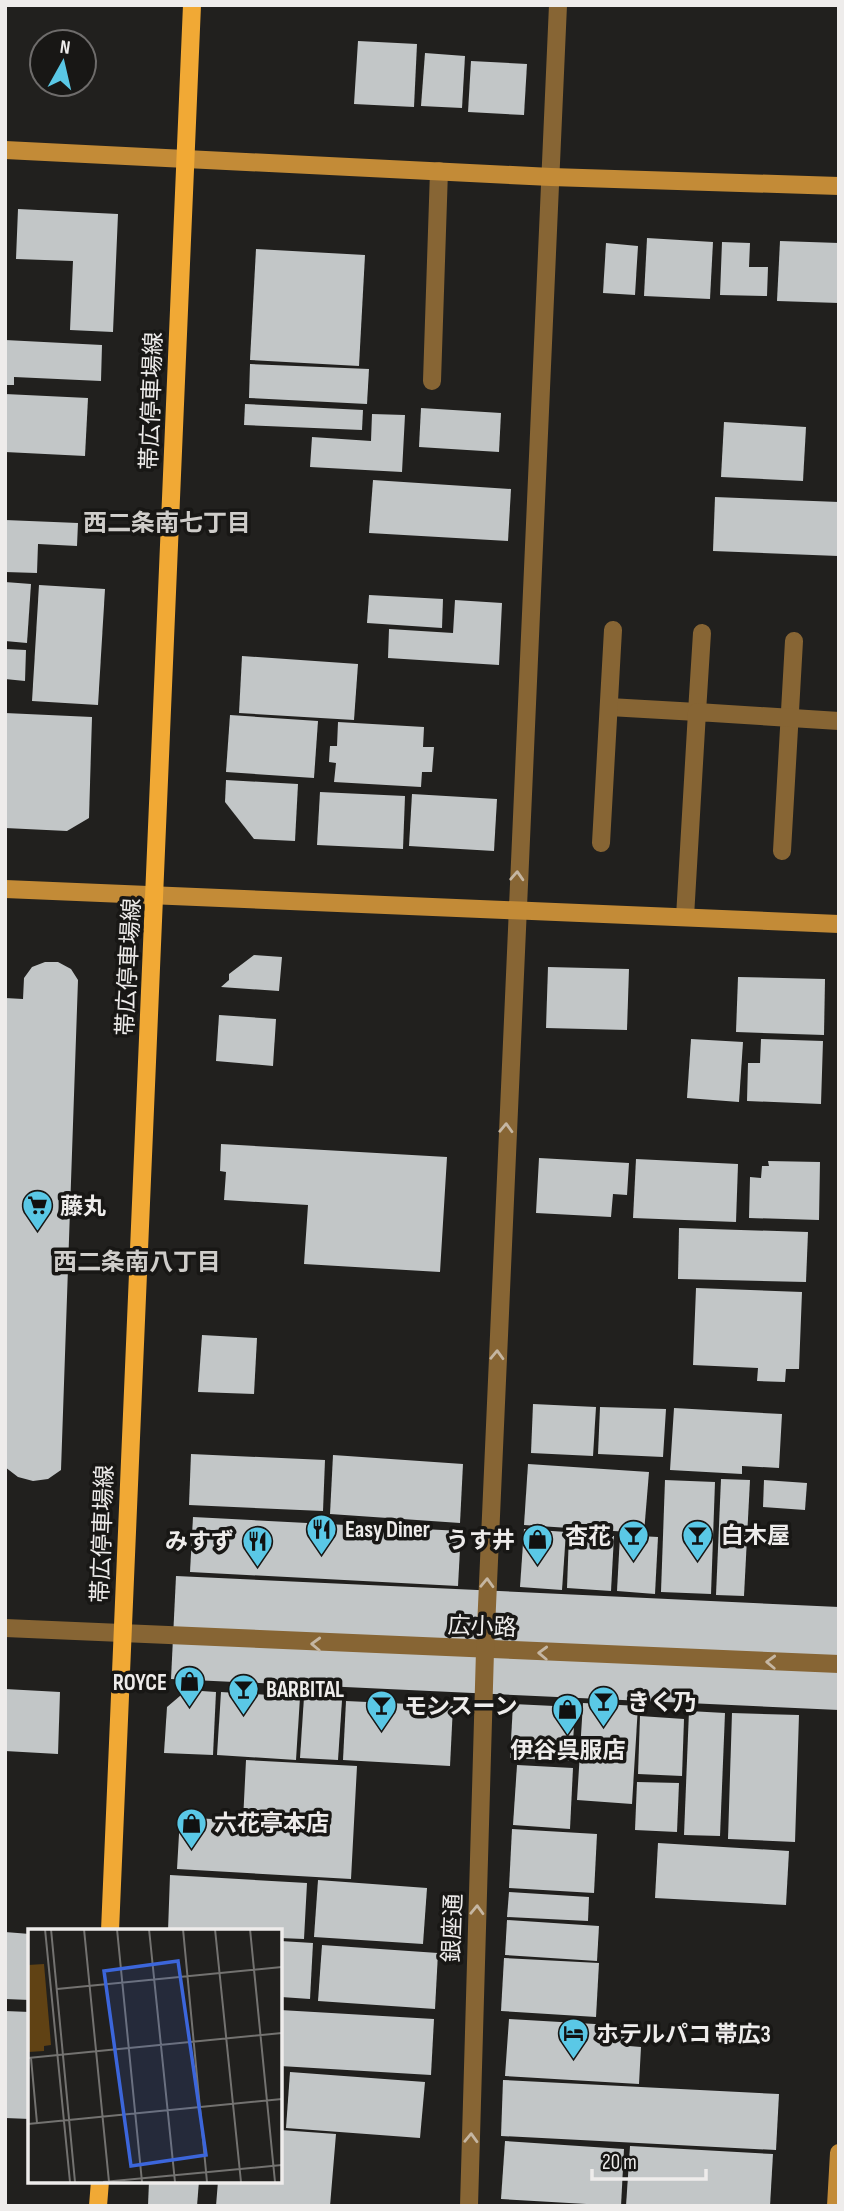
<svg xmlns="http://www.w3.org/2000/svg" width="844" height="2211" font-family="'Sofia Sans Condensed','Noto Sans JP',sans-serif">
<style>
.building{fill:#c2c6c7}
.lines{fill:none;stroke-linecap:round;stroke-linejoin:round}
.lane{stroke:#876534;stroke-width:18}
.street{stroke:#876534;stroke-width:18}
.secondary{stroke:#c38b37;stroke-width:18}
.primary{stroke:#f1a935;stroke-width:18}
.oneway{stroke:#c5b6a2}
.labels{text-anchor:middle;stroke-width:7;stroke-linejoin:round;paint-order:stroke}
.street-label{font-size:23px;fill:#eeeceb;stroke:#181715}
.poi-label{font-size:23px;font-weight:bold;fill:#eeeceb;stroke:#181715;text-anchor:start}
.neighbourhood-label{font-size:24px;font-weight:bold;fill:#cfcdca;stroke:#181715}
.inset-road{fill:none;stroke:#737270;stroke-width:2}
.view{fill:#3c66db;fill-opacity:0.15;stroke:#3c66db;stroke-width:3.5}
.inset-edge{fill:none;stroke:#eeeceb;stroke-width:3.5}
</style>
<rect width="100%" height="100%" fill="#21201e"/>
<g class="building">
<path d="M358,41L417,44L414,107L354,104Z"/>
<path d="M425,53L465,56L462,108L421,106Z"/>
<path d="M471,61L527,64L524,115L468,112Z"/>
<path d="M18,209L118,214L113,332L70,330L73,261L16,259Z"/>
<path d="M647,238L713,242L710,299L644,296Z"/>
<path d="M780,241L839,243V303L777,301Z"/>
<path d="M722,242L750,243L749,267H768L767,296L720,295Z"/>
<path d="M606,243L638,246L635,295L603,293Z"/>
<path d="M256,249L365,255L359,366L250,360Z"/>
<path d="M5,340L102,345L101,381L14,377V385H5Z"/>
<path d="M250,364L369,369L367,404L249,398Z"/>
<path d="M5,394L88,398L85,456L5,452Z"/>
<path d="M245,404L363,410L362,430L244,425Z"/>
<path d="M421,408L501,413L499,452L419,447Z"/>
<path d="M372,414L405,415L402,472L310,467L312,437L371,441Z"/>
<path d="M724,422L806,427L803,481L721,477Z"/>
<path d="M373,480L511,489L508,541L369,533Z"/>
<path d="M715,497L839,502L838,556L713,551Z"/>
<path d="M5,520L78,523L77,546L38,544L37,573L5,572Z"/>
<path d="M5,582L31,584L27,643L5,641Z"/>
<path d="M39,585L105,589L98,705L32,701Z"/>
<path d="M369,595L443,599L442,628L367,623Z"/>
<path d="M455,600L502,603L499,665L388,658L389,629L453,633Z"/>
<path d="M5,649L26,650L25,681L5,679Z"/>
<path d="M242,656L358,664L354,720L239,713Z"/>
<path d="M5,713L92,717L89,818L67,831L5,828Z"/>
<path d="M230,715L318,721L314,778L226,772Z"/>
<path d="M338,722L424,727L423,747H434L432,772H422L421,787L334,782L336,763L329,762L330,746H337Z"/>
<path d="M226,780L298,784L295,841L254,839L225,802Z"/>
<path d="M320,792L405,796L403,849L317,845Z"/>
<path d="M412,794L497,799L494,851L409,846Z"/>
<path d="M254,955L282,957L279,991L221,987L229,980V974Z"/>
<path d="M45,962H58L71,969L78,980L61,1470L48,1479L33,1481L18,1477L5,1467V998L23,999L24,978L32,967Z"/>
<path d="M548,967L629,969L627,1030L546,1028Z"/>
<path d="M738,977L825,979L824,1035L736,1032Z"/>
<path d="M219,1015L276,1019L273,1066L216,1061Z"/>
<path d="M691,1039L743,1042L739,1102L687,1098Z"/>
<path d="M761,1039L823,1041L821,1104L747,1101L748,1063H760Z"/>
<path d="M221,1144L447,1157L440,1272L304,1264L308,1205L224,1200L226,1172L220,1171Z"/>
<path d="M539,1158L629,1163L627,1195L613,1194L611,1217L536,1213Z"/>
<path d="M636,1159L738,1164L736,1222L633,1218Z"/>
<path d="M768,1161L820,1162L819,1220L749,1218L750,1177L761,1178L762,1166H769Z"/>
<path d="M679,1228L808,1232L806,1282L678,1279Z"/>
<path d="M696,1288L802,1292L799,1369H786L785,1382L757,1381L758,1368L693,1365Z"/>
<path d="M202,1335L257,1338L254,1394L198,1392Z"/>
<path d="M533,1404L596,1407L593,1456L531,1453Z"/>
<path d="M600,1407L666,1409L663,1457L598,1454Z"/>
<path d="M674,1408L782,1414L779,1468L742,1466V1474L670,1470Z"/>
<path d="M191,1454L325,1460L323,1511L189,1505Z"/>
<path d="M333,1455L463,1464L460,1523L330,1514Z"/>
<path d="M528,1464L649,1472L644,1533L524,1525Z"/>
<path d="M721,1479L750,1480L744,1596L716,1595Z"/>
<path d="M665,1480L715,1482L711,1594L661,1592Z"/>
<path d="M764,1480L807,1483L805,1510L763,1507Z"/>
<path d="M193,1517L461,1531L458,1586L190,1572Z"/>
<path d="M524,1529L566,1532L562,1590L520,1587Z"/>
<path d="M569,1534L614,1536L611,1591L567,1588Z"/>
<path d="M620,1535L658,1537L655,1594L617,1591Z"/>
<path d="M176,1576L839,1607V1710L171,1679Z"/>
<path d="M5,1689L60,1692L58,1754L5,1751Z"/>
<path d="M187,1690L216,1692L213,1755L164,1753L167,1707Z"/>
<path d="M221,1692L300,1697L296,1760L217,1755Z"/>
<path d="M304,1697L342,1700L338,1760L300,1758Z"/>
<path d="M346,1701L453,1706L450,1766L343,1760Z"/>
<path d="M583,1703L638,1706L632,1804L577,1800Z"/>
<path d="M513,1704L575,1707L572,1761L510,1758Z"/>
<path d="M689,1711L725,1713L720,1836L684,1835Z"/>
<path d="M732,1713L799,1715L795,1842L728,1839Z"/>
<path d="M640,1716L684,1719L682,1776L638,1774Z"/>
<path d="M246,1760L357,1766L351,1879L177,1869L180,1817L243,1821Z"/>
<path d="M517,1765L573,1768L570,1829L513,1825Z"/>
<path d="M637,1782L679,1783L677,1832L635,1830Z"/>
<path d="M512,1829L597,1834L594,1893L509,1888Z"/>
<path d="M658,1843L789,1851L786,1905L655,1898Z"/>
<path d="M170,1875L307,1883L304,1939L280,1938V1931H168Z"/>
<path d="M318,1880L427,1888L423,1944L314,1937Z"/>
<path d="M509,1892L589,1897L588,1921L507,1917Z"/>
<path d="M507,1920L599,1926L597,1961L505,1955Z"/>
<path d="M5,1932L30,1934V2000L5,1999Z"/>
<path d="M280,1941L313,1943L310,1999L281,1997Z"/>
<path d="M322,1945L438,1953L435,2009L318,2001Z"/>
<path d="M504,1958L599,1963L596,2017L501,2011Z"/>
<path d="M280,2010L434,2019L431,2075L280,2066Z"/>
<path d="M5,2011L30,2012V2119L5,2118Z"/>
<path d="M509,2019L629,2026V2046L641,2047L639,2084L505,2076Z"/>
<path d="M290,2072L425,2082L420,2138L286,2128Z"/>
<path d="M503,2080L779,2094L776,2150L501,2136Z"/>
<path d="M280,2130L336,2134L330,2206H216L218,2181H280Z"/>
<path d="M505,2141L624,2149L621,2206L501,2199Z"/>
<path d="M630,2146L773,2154L770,2206H626Z"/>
<path d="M149,2181H199L197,2206H148Z"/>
</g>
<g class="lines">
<g class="lane">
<path d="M432,381L439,171"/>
<path d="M609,707L697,712L702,633"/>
<path d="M601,843L613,630"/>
<path d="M782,851L794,641"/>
<path d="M685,917L697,712L839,721"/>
</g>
<g class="street">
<path d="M5,1628L839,1664"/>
<path d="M469,2206L485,1651L558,5"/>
</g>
<g class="secondary">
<path d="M5,150L551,177L839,186"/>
<path d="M5,889L839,924"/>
<path d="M836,2206L839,2153"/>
</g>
<g class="primary">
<path d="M110,1931L192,5"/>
<path d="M98,2206L100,2181"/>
</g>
</g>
<defs><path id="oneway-chevron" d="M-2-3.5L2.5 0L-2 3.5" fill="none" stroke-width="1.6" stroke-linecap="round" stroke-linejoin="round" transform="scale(1.75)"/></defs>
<g class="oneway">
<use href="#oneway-chevron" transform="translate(517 876) rotate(-87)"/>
<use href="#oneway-chevron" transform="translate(506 1128) rotate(-88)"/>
<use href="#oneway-chevron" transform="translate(497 1355) rotate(-88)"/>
<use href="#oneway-chevron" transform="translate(487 1583) rotate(-88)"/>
<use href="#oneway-chevron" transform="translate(316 1644) rotate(-178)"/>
<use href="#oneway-chevron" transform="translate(543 1653) rotate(-178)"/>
<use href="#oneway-chevron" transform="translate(771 1662) rotate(-178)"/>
<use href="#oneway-chevron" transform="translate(477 1910) rotate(-88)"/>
<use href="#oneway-chevron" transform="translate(471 2138) rotate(-88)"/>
</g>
<defs>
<symbol id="supermarket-pin" viewBox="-11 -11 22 30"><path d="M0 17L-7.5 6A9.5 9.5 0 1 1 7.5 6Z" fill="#5ac8e6" stroke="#181715"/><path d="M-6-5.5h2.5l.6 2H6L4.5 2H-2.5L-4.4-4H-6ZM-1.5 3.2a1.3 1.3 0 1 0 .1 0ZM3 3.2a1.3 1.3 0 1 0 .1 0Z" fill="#111"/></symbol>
<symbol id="restaurant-pin" viewBox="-11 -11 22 30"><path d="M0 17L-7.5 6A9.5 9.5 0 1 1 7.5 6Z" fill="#5ac8e6" stroke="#181715"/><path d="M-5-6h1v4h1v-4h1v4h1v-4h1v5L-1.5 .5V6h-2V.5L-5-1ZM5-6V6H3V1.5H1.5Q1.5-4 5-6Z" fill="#111"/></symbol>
<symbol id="bar-pin" viewBox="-11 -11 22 30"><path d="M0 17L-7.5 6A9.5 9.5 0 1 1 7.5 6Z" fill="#5ac8e6" stroke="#181715"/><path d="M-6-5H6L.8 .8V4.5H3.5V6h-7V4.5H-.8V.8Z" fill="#111"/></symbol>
<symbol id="shop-pin" viewBox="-11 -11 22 30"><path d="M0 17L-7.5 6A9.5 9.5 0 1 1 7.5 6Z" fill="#5ac8e6" stroke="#181715"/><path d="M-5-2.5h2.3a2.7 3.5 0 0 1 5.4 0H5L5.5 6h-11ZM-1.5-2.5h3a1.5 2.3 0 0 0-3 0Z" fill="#111"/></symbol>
<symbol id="hotel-pin" viewBox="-11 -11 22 30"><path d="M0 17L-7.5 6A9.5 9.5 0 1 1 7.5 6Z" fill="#5ac8e6" stroke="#181715"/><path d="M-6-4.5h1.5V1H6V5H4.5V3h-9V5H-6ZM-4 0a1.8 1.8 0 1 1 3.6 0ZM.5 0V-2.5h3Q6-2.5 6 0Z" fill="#111"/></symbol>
</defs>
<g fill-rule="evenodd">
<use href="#supermarket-pin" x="20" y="1188" width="35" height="47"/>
<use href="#restaurant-pin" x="304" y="1512" width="35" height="47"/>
<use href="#bar-pin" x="680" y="1518" width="35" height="47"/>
<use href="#bar-pin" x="616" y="1518" width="35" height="47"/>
<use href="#shop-pin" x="520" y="1522" width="35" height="47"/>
<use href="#restaurant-pin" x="240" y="1524" width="35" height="47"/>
<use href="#shop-pin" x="172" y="1664" width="35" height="47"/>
<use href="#bar-pin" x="226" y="1672" width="35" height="47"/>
<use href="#bar-pin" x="586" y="1684" width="35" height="47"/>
<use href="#bar-pin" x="364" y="1688" width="35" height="47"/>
<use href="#shop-pin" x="550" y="1692" width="35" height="47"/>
<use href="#shop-pin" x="174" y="1806" width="35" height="47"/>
<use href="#hotel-pin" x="556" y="2016" width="35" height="47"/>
</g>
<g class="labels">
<g class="street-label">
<text transform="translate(151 401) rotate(-88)" y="8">帯広停車場線</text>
<text transform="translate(128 967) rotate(-87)" y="8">帯広停車場線</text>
<text transform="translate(102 1534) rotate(-88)" y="8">帯広停車場線</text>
<text transform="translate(482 1626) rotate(2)" y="8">広小路</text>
<text transform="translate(452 1928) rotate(-88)" y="8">銀座通</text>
</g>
<g class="poi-label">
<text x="60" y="1214">藤丸</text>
<text x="345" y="1537">Easy Diner</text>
<text x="721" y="1543">白木屋</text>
<text x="611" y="1544" text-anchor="end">杏花</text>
<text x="515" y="1548" text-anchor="end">うす井</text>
<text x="234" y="1549" text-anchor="end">みすず</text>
<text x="167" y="1690" text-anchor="end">ROYCE</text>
<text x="266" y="1697">BARBITAL</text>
<text x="627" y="1710">きく乃</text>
<text x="404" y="1714">モンスーン</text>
<text x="568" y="1758" text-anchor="middle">伊谷呉服店</text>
<text x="214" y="1831">六花亭本店</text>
<text x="596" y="2042">ホテルパコ 帯広3</text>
</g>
<g class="neighbourhood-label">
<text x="167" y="531">西二条南七丁目</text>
<text x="137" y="1270">西二条南八丁目</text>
</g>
</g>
<g transform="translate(28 1929)">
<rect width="254" height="254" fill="#21201e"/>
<path d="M16,35L23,116L16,117V122L0,123V36Z" fill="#604214"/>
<path class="inset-road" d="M17,0L42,253M23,0L47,253M56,0L81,253M89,0L114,253M121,0L147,253M155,0L179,253M187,0L213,253M222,0L247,253M29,60L254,38M101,119L254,104M0,129L101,119M3,129L9,194M0,195L254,170M75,253L254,236"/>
<path class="view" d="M150,32L178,226L103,237L76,42Z"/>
<rect width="254" height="254" class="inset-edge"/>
</g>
<rect width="844" height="2211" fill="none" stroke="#eeeceb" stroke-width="14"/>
<g transform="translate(63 63) rotate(8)"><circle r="33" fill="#181715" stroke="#6e6c6b" stroke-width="2"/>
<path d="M0-5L12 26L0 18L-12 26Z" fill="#5ac8e6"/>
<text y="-10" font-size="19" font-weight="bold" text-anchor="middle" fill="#eeeceb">N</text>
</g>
<path d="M592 2169v10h114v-10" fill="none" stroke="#eeeceb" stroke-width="3.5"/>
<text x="602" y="2169" font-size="21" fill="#eeeceb" stroke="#181715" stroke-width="5" paint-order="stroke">20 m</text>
</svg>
